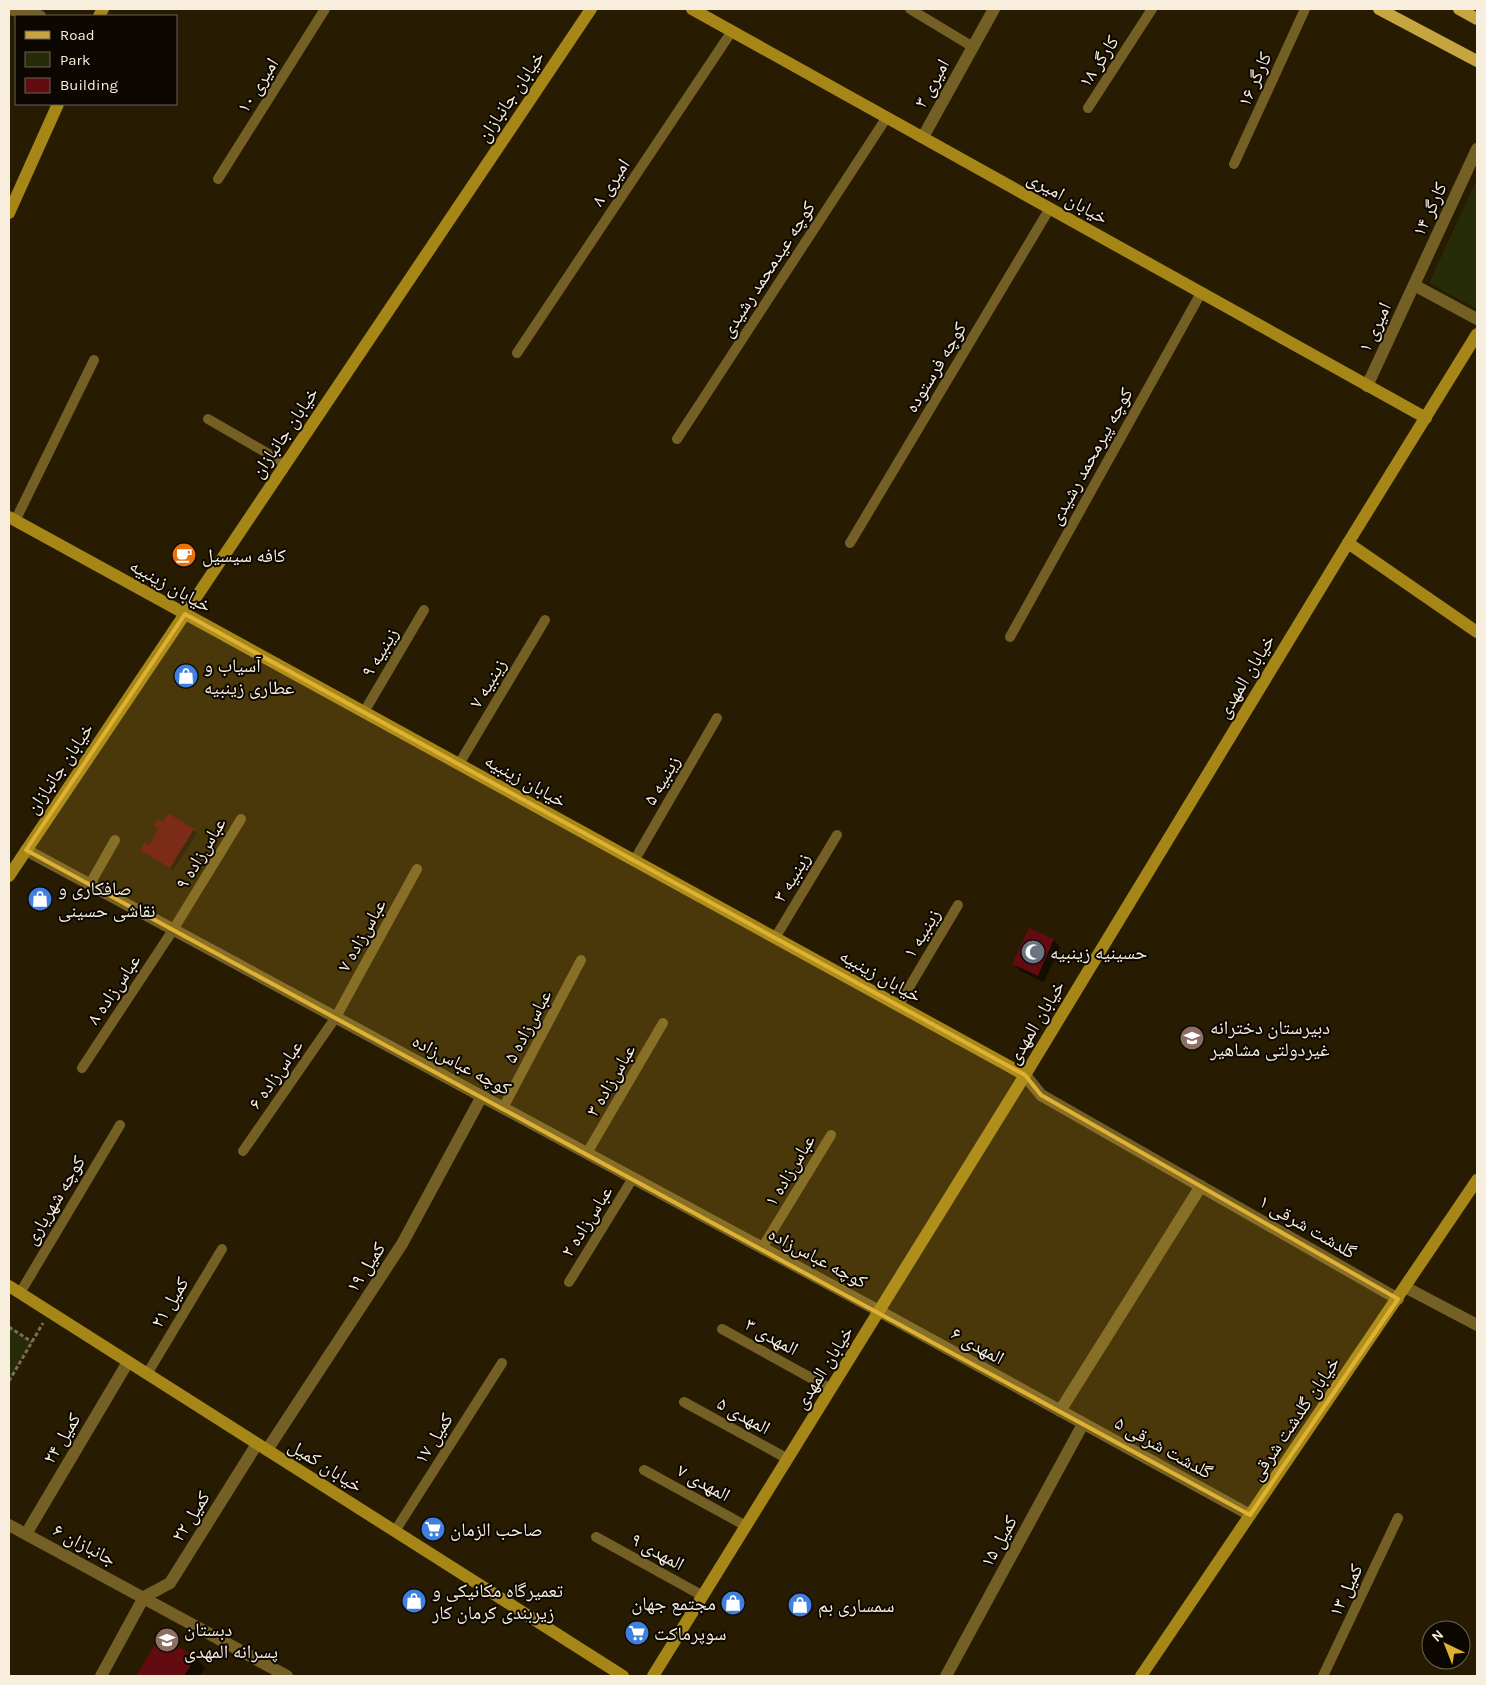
<svg xmlns="http://www.w3.org/2000/svg" width="1486" height="1685" font-family="Karla,'Noto Naskh Arabic',sans-serif">
<style>
.green{fill:#262c07}
.shadow{fill:#0007}
.building{fill:#640a11}
.lines{fill:none;stroke-linecap:round;stroke-linejoin:round}
.path{stroke:#796e58;stroke-width:3;stroke-dasharray:4 2.5;stroke-linecap:butt}
.lane{stroke:#746025;stroke-width:10}
.street{stroke:#746025;stroke-width:12}
.secondary{stroke:#a68617;stroke-width:12}
.primary{stroke:#c6a541;stroke-width:12}
.marked{fill:#deb133;fill-opacity:0.2;stroke:#deb133;stroke-width:4;stroke-linejoin:round}
.labels{text-anchor:middle;stroke-width:4;stroke-linejoin:round;paint-order:stroke}
.street-label{font-size:19px;fill:#f7eede;stroke:#0c0701}
.poi-label{font-size:19px;fill:#f7eede;stroke:#0c0701;text-anchor:start}
</style>
<rect width="100%" height="100%" fill="#271b01"/>
<g class="green">
<path d="M1477,179V305L1475,308L1429,283Z"/>
<path d="M9,1327L32,1342L9,1381Z"/>
</g>
<g class="shadow">
<path d="M163,823L194,830L197,834L173,870L141,850L149,846L160,829L156,825Z"/>
<path d="M209,839L216,845L215,847L208,842Z"/>
<path d="M1030,930L1054,940L1060,947L1044,982L1020,971L1014,964Z"/>
<path d="M161,1637L195,1658L205,1668L200,1676H137Z"/>
</g>
<g class="building">
<path d="M168,813L194,829L170,868L140,850L144,842L149,845L159,828L154,826L158,819L163,822Z"/>
<path d="M1029,928L1054,939L1038,976L1012,964Z"/>
<path d="M160,1636L196,1657L184,1676H136Z"/>
</g>
<g class="lines">
<g class="path">
<path d="M9,1327L32,1342"/>
<path d="M9,1381L43,1323"/>
</g>
<g class="lane">
<path d="M910,9L973,47"/>
<path d="M1088,108L1152,9"/>
<path d="M1234,164L1305,9"/>
<path d="M218,179L325,9"/>
<path d="M517,353L732,31"/>
<path d="M208,419L286,464"/>
<path d="M677,439L887,117"/>
<path d="M15,521L94,360"/>
<path d="M850,543L1050,208"/>
<path d="M1010,637L1201,293"/>
<path d="M364,712L424,610"/>
<path d="M459,764L545,620"/>
<path d="M634,861L717,718"/>
<path d="M90,884L115,840"/>
<path d="M775,938L837,835"/>
<path d="M898,1006L958,905"/>
<path d="M82,1068L173,930L241,819"/>
<path d="M503,1108L581,960"/>
<path d="M243,1151L336,1017L417,869"/>
<path d="M587,1153L663,1023"/>
<path d="M762,1248L831,1135"/>
<path d="M569,1282L633,1178"/>
<path d="M20,1293L120,1125"/>
<path d="M722,1329L831,1389"/>
<path d="M147,1374L222,1249"/>
<path d="M684,1402L788,1459"/>
<path d="M644,1470L746,1526"/>
<path d="M395,1531L502,1363"/>
<path d="M596,1537L703,1596"/>
<path d="M1323,1676L1398,1518"/>
</g>
<g class="street">
<path d="M9,9L40,16"/>
<path d="M923,137L994,9"/>
<path d="M1414,285L1477,319"/>
<path d="M1367,386L1477,149"/>
<path d="M26,850L879,1311L1250,1515"/>
<path d="M1025,1075L1041,1095L1398,1299"/>
<path d="M1405,1287L1477,1325"/>
<path d="M1060,1411L1201,1186"/>
<path d="M267,1450L402,1244L482,1096"/>
<path d="M9,1525L287,1676"/>
<path d="M26,1534L128,1362"/>
<path d="M144,1597L170,1583L257,1444"/>
<path d="M101,1676L144,1597"/>
<path d="M946,1676L1083,1424"/>
</g>
<g class="secondary">
<path d="M692,9L1426,418"/>
<path d="M99,16L103,9"/>
<path d="M9,213L58,104"/>
<path d="M9,517L1025,1075"/>
<path d="M1348,543L1477,632"/>
<path d="M9,876L591,9"/>
<path d="M9,1286L623,1676"/>
<path d="M653,1676L1025,1075L1348,543L1477,334"/>
<path d="M1141,1676L1477,1180"/>
</g>
<g class="primary">
<path d="M1379,9L1477,61"/>
<path d="M1459,9L1477,19"/>
</g>
</g>
<path class="marked" d="M185,614L1025,1075L1041,1095L1398,1299L1250,1515L26,850Z"/>
<defs>
<symbol id="cafe-disc" viewBox="-11 -11 22 22"><circle r="9.5" fill="#e8710a" stroke="#0c0701"/><path d="M-5.5-4.5H6V0H3Q3 3.5 0 3.5H-2.5Q-5.5 3.5-5.5 0ZM3-3.2v2h1.7v-2ZM-6 4.5H4V6H-6Z" fill="#fff"/></symbol>
<symbol id="shop-disc" viewBox="-11 -11 22 22"><circle r="9.5" fill="#3f7fe0" stroke="#0c0701"/><path d="M-5-2.5h2.3a2.7 3.5 0 0 1 5.4 0H5L5.5 6h-11ZM-1.5-2.5h3a1.5 2.3 0 0 0-3 0Z" fill="#fff"/></symbol>
<symbol id="mosque-disc" viewBox="-11 -11 22 22"><circle r="9.5" fill="#6b7280" stroke="#0c0701"/><path d="M3.5-4.9A6 6 0 1 0 3.5 4.9A5 5 0 1 1 3.5-4.9Z" fill="#fff"/></symbol>
<symbol id="school-disc" viewBox="-11 -11 22 22"><circle r="9.5" fill="#8d6e63" stroke="#0c0701"/><path d="M0-5L7-2L0 1L-7-2ZM-4 1L0 2.5L4 1V4Q0 6-4 4Z" fill="#fff"/></symbol>
<symbol id="supermarket-disc" viewBox="-11 -11 22 22"><circle r="9.5" fill="#3f7fe0" stroke="#0c0701"/><path d="M-6-5.5h2.5l.6 2H6L4.5 2H-2.5L-4.4-4H-6ZM-1.5 3.2a1.3 1.3 0 1 0 .1 0ZM3 3.2a1.3 1.3 0 1 0 .1 0Z" fill="#fff"/></symbol>
</defs>
<g fill-rule="evenodd">
<use href="#cafe-disc" x="170" y="541" width="28" height="28"/>
<use href="#shop-disc" x="172" y="662" width="28" height="28"/>
<use href="#shop-disc" x="26" y="885" width="28" height="28"/>
<use href="#mosque-disc" x="1019" y="938" width="28" height="28"/>
<use href="#school-disc" x="1178" y="1024" width="28" height="28"/>
<use href="#supermarket-disc" x="419" y="1515" width="28" height="28"/>
<use href="#shop-disc" x="400" y="1587" width="28" height="28"/>
<use href="#shop-disc" x="719" y="1589" width="28" height="28"/>
<use href="#shop-disc" x="786" y="1591" width="28" height="28"/>
<use href="#supermarket-disc" x="623" y="1619" width="28" height="28"/>
<use href="#school-disc" x="153" y="1626" width="28" height="28"/>
</g>
<g class="labels">
<g class="street-label">
<text transform="translate(1098 61) rotate(-57)" y="7">کارگر ۱۸</text>
<text transform="translate(1254 79) rotate(-66)" y="7">کارگر ۱۶</text>
<text transform="translate(931 83) rotate(-61)" y="7">امیری ۳</text>
<text transform="translate(257 85) rotate(-58)" y="7">امیری ۱۰</text>
<text transform="translate(510 96) rotate(-56)" y="7">خیابان جانبازان</text>
<text transform="translate(610 182) rotate(-56)" y="7">امیری ۸</text>
<text transform="translate(1068 197) rotate(29)" y="7">خیابان امیری</text>
<text transform="translate(1429 209) rotate(-65)" y="7">کارگر ۱۴</text>
<text transform="translate(767 269) rotate(-57)" y="7">کوچه عیدمحمد رشیدی</text>
<text transform="translate(1374 327) rotate(-65)" y="7">امیری ۱</text>
<text transform="translate(935 367) rotate(-59)" y="7">کوچه فرستوده</text>
<text transform="translate(284 432) rotate(-56)" y="7">خیابان جانبازان</text>
<text transform="translate(1090 456) rotate(-61)" y="7">کوچه پیرمحمد رشیدی</text>
<text transform="translate(171 585) rotate(29)" y="7">خیابان زینبیه</text>
<text transform="translate(379 652) rotate(-59)" y="7">زینبیه ۹</text>
<text transform="translate(1245 676) rotate(-59)" y="7">خیابان المهدی</text>
<text transform="translate(487 683) rotate(-59)" y="7">زینبیه ۷</text>
<text transform="translate(59 768) rotate(-56)" y="7">خیابان جانبازان</text>
<text transform="translate(526 780) rotate(29)" y="7">خیابان زینبیه</text>
<text transform="translate(661 780) rotate(-60)" y="7">زینبیه ۵</text>
<text transform="translate(200 853) rotate(-59)" y="7">عباس‌زاده ۹</text>
<text transform="translate(791 877) rotate(-59)" y="7">زینبیه ۳</text>
<text transform="translate(921 933) rotate(-59)" y="7">زینبیه ۱</text>
<text transform="translate(361 935) rotate(-61)" y="7">عباس‌زاده ۷</text>
<text transform="translate(881 975) rotate(29)" y="7">خیابان زینبیه</text>
<text transform="translate(113 989) rotate(-56)" y="7">عباس‌زاده ۸</text>
<text transform="translate(1035 1022) rotate(-59)" y="7">خیابان المهدی</text>
<text transform="translate(527 1026) rotate(-62)" y="7">عباس‌زاده ۵</text>
<text transform="translate(462 1064) rotate(28)" y="7">کوچه عباس‌زاده</text>
<text transform="translate(275 1074) rotate(-55)" y="7">عباس‌زاده ۶</text>
<text transform="translate(610 1080) rotate(-60)" y="7">عباس‌زاده ۳</text>
<text transform="translate(789 1170) rotate(-59)" y="7">عباس‌زاده ۱</text>
<text transform="translate(54 1200) rotate(-59)" y="7">کوچه شهریاری</text>
<text transform="translate(586 1221) rotate(-58)" y="7">عباس‌زاده ۲</text>
<text transform="translate(1308 1226) rotate(30)" y="7">گلدشت شرقی ۱</text>
<text transform="translate(818 1257) rotate(28)" y="7">کوچه عباس‌زاده</text>
<text transform="translate(365 1267) rotate(-57)" y="7">کمیل ۱۹</text>
<text transform="translate(169 1302) rotate(-59)" y="7">کمیل ۲۱</text>
<text transform="translate(772 1336) rotate(29)" y="7">المهدی ۳</text>
<text transform="translate(978 1345) rotate(29)" y="7">المهدی ۶</text>
<text transform="translate(823 1367) rotate(-58)" y="7">خیابان المهدی</text>
<text transform="translate(744 1415) rotate(29)" y="7">المهدی ۵</text>
<text transform="translate(1294 1418) rotate(-56)" y="7">خیابان گلدشت شرقی</text>
<text transform="translate(61 1438) rotate(-59)" y="7">کمیل ۲۴</text>
<text transform="translate(433 1438) rotate(-58)" y="7">کمیل ۱۷</text>
<text transform="translate(1164 1447) rotate(29)" y="7">گلدشت شرقی ۵</text>
<text transform="translate(326 1465) rotate(32)" y="7">خیابان کمیل</text>
<text transform="translate(704 1482) rotate(29)" y="7">المهدی ۷</text>
<text transform="translate(190 1516) rotate(-58)" y="7">کمیل ۲۲</text>
<text transform="translate(998 1541) rotate(-61)" y="7">کمیل ۱۵</text>
<text transform="translate(85 1544) rotate(28)" y="7">جانبازان ۶</text>
<text transform="translate(658 1551) rotate(29)" y="7">المهدی ۹</text>
<text transform="translate(1345 1590) rotate(-65)" y="7">کمیل ۱۳</text>
</g>
<g class="poi-label">
<text x="202" y="562">کافه سیسیل</text>
<text x="204" y="672">آسیاب و<tspan x="204" dy="22">عطاری زینبیه</tspan></text>
<text x="58" y="895">صافکاری و<tspan x="58" dy="22">نقاشی حسینی</tspan></text>
<text x="1050" y="959">حسینیه زینبیه</text>
<text x="1210" y="1034">دبیرستان دخترانه<tspan x="1210" dy="22">غیردولتی مشاهیر</tspan></text>
<text x="450" y="1536">صاحب الزمان</text>
<text x="432" y="1597">تعمیرگاه مکانیکی و<tspan x="432" dy="22">زیربندی کرمان کار</tspan></text>
<text x="716" y="1610" text-anchor="end">مجتمع جهان</text>
<text x="818" y="1612">سمساری بم</text>
<text x="184" y="1636">دبستان<tspan x="184" dy="22">پسرانه المهدی</tspan></text>
<text x="654" y="1640">سوپرماکت</text>
</g>
</g>
<rect width="1486" height="1685" fill="none" stroke="#f7eede" stroke-width="20"/>
<rect x="15" y="15" width="162" height="90" fill="#0c0701" stroke="#6a6359"/>
<rect x="25" y="31" width="25" height="8" fill="#c6a541" stroke="#6a6359"/>
<text x="60" y="40" font-size="15" fill="#f7eede">Road</text>
<rect x="25" y="52" width="25" height="15" fill="#262c07" stroke="#6a6359"/>
<text x="60" y="65" font-size="15" fill="#f7eede">Park</text>
<rect x="25" y="78" width="25" height="15" fill="#640a11" stroke="#6a6359"/>
<text x="60" y="90" font-size="15" fill="#f7eede">Building</text>
<g transform="translate(1446 1645) rotate(317)"><circle r="24" fill="#0c0701" stroke="#6a6359"/>
<path d="M0-4L9 19L0 12L-9 19Z" fill="#deb133"/>
<text y="-8" font-size="14" font-weight="bold" text-anchor="middle" fill="#f7eede">N</text>
</g>
</svg>
